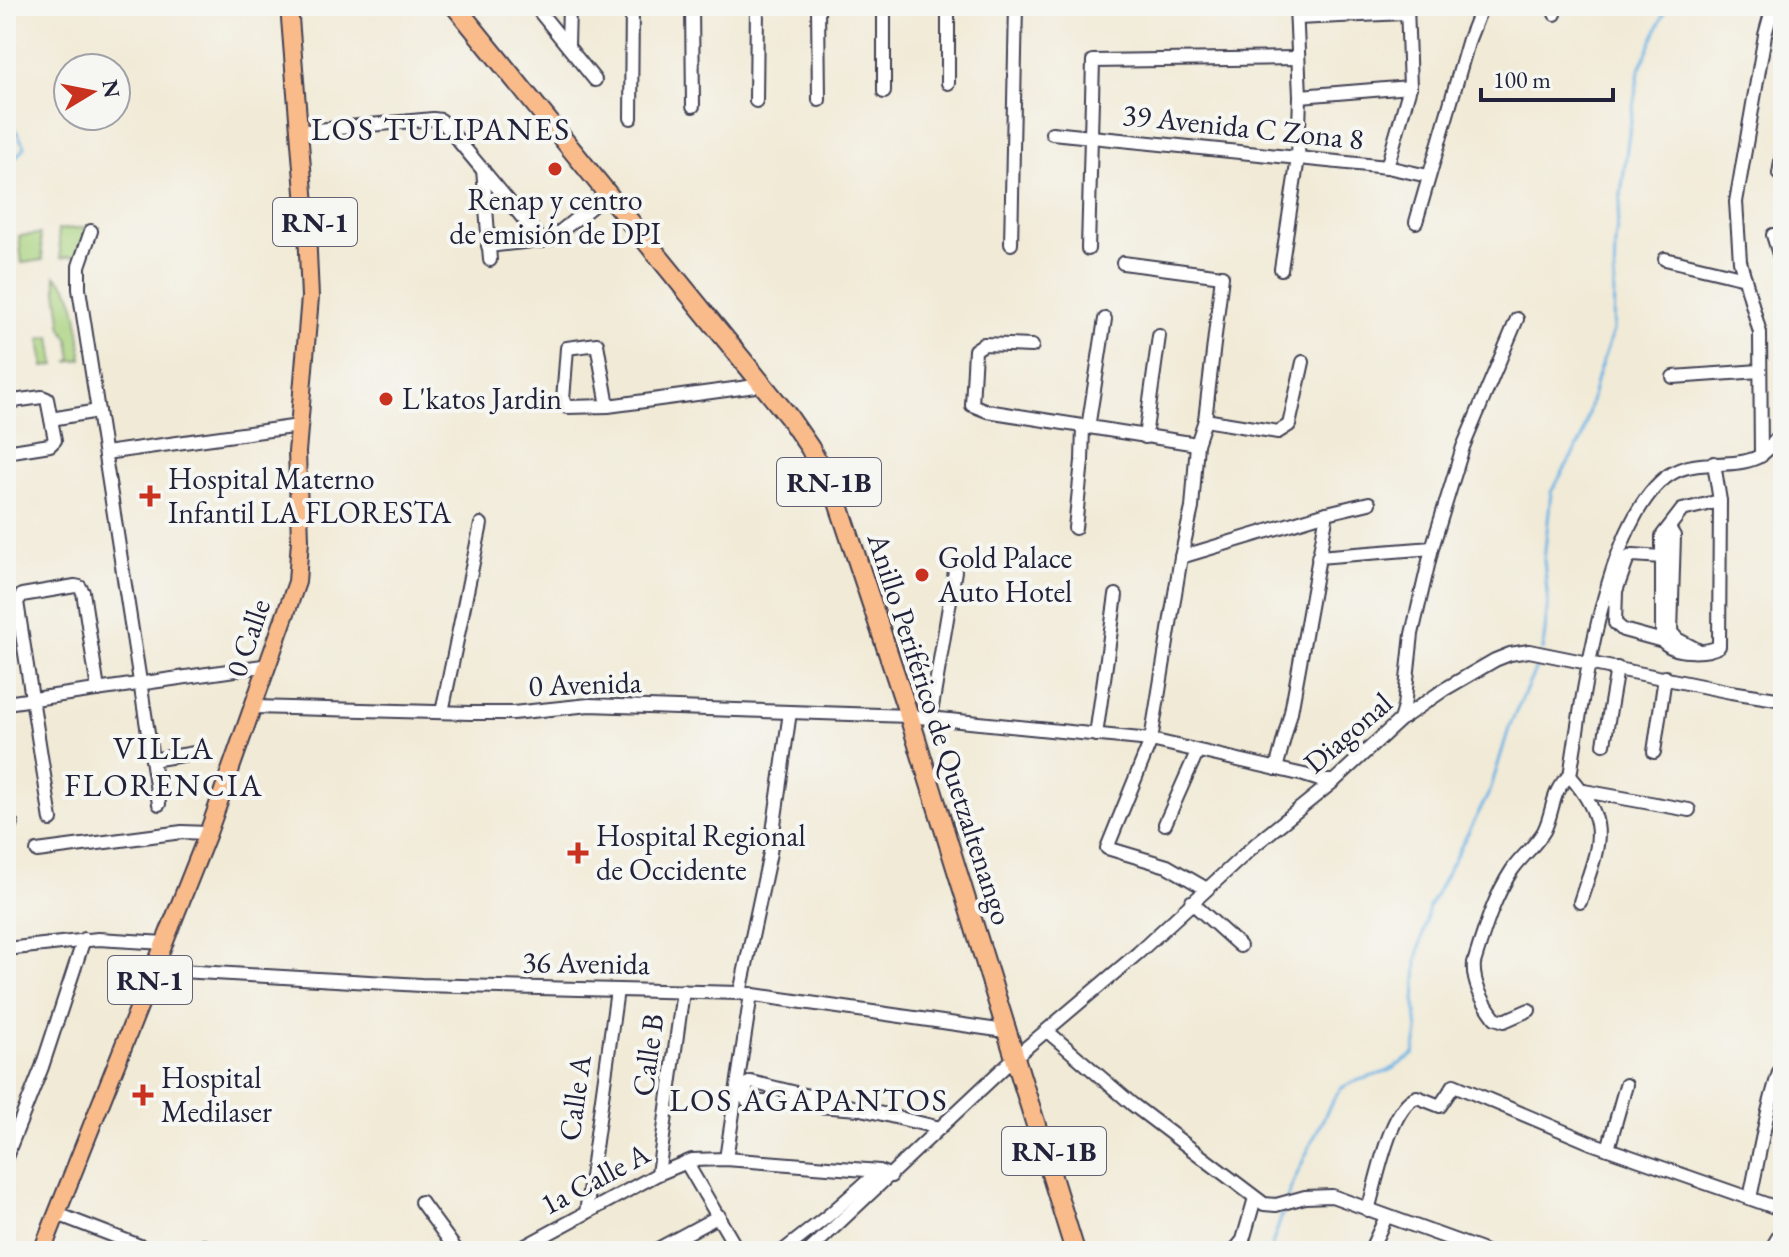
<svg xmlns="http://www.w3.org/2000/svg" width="1789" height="1257" font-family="'EB Garamond',serif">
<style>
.green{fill:#a8d27d;stroke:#657a5c;stroke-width:2}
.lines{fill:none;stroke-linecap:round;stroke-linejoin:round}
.stream{stroke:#6db3e4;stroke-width:3}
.minor-casing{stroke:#414052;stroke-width:16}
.major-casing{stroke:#414052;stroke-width:20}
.highway-casing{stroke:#414052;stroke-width:22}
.minor{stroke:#fff;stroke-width:12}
.major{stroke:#fabb8b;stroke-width:16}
.highway{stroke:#fabb8b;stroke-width:18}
.poi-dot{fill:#c8321e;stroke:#f6f6f2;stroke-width:3}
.labels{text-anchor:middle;stroke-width:8;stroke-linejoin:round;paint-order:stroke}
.shield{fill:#f6f6f2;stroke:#626272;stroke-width:2}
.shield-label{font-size:28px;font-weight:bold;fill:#22223b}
.street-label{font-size:30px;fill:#22223b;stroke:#f6f6f2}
.poi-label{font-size:30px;fill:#22223b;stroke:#f6f6f2;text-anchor:start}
.neighbourhood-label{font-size:32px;letter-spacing:2px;fill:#22223b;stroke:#f6f6f2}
</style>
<rect width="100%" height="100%" fill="#f6f6f2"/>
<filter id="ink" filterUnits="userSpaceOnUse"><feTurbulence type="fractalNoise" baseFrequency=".0125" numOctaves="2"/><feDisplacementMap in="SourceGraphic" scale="16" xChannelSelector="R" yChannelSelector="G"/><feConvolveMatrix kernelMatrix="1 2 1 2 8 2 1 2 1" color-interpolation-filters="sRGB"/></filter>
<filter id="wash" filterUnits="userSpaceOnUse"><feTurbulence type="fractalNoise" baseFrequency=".006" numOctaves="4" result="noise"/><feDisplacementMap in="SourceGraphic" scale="32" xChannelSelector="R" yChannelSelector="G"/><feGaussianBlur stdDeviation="1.8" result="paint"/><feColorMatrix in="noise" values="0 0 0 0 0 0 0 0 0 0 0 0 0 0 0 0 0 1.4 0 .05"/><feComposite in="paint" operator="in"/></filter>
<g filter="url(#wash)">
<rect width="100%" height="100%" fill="#f1ead6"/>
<g class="green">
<path d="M87,227L77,255L61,258L58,230Z"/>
<path d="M40,234L43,260L22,263L19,236Z"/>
<path d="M55,276C81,292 78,331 82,359L68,362L72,359L69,340L62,328Z"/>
<path d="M51,337L55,365L44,367L40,339Z"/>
</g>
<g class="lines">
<g class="stream">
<path d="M6,113L25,147L6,168"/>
<path d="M1543,650L1548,603L1544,560L1551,492L1582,439L1597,377L1613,331L1615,242L1628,140L1639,71L1664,13L1663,6"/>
<path d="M1287,1198C1292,1184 1332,1095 1342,1088C1353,1079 1375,1077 1388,1071C1397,1067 1406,1059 1414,1054L1418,1031L1415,1002L1417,960L1429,907L1490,791L1510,725L1541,657"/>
<path d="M1270,1251L1285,1206"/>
</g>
</g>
</g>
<g filter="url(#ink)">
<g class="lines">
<defs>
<g id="minor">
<path d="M535,6L595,80"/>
<path d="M692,6L693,106"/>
<path d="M818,6L819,100"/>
<path d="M884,6V92"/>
<path d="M1555,14V6"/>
<path d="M1297,18L1405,13"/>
<path d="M568,46L569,6"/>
<path d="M948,83V6"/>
<path d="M1300,96L1410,87"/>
<path d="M756,101L757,6"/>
<path d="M631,118L632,6"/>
<path d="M307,131L433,119L441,120L542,241"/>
<path d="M1052,133L1387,167L1428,176"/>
<path d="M1387,167L1410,87L1407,6"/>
<path d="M483,169L490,260"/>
<path d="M1779,174L1783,149"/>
<path d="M1416,222L1469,39L1482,6"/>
<path d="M91,231L79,266V289L159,804"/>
<path d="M1773,235L1783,267"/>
<path d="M1011,244L1016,6"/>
<path d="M488,246L551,239L607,194"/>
<path d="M1088,249L1093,61L1298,58"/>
<path d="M1665,259L1745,278"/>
<path d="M1123,263L1222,276L1205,420L1197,444L1192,508L1181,557L1151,740L1107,848L1167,866L1205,888"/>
<path d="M1281,269L1298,158L1300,96L1296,6"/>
<path d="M1032,346L984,344L975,350L972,405L987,411L1197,444"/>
<path d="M1673,377L1760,371"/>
<path d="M6,402L42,397L47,399L55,440L50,445L6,452"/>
<path d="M608,406L597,344L567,348L563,400L567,407L608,406L763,385"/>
<path d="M51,419L98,411"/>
<path d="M1205,420L1278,432L1289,425L1303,362"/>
<path d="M1088,428L1105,319"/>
<path d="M1145,437L1159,336"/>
<path d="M105,453L299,426"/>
<path d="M1761,456L1760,333L1740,261L1736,202L1765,35L1773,6"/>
<path d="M1714,463L1720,501"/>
<path d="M1720,501L1719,646C1709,653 1678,654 1666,644C1662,641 1662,637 1662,632V536L1682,510Z"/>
<path d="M1075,528L1082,461L1083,427"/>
<path d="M1669,528L1674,536L1671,632L1677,639L1698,650"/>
<path d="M1181,557L1327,513"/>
<path d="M1318,557L1432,548"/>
<path d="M1662,557L1633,555L1628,558L1616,591L1615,623L1623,630L1663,641"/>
<path d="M6,703L269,665"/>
<path d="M254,707L470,713H513L589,705L909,716L1151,740L1304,775L1323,781H1334"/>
<path d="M442,712L481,524"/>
<path d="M930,719L955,571"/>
<path d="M1400,720L1404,707L1412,634L1432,548L1463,447L1517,319"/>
<path d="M1096,735L1116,595"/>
<path d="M1604,744L1617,668"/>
<path d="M1654,752L1665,677"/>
<path d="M152,760L195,753"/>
<path d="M1276,769L1291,712L1327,513L1369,503"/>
<path d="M1570,776C1613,825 1598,846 1580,902"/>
<path d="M1584,791L1689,810"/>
<path d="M51,820L17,602L22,595L75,586L80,587L83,592L98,690"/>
<path d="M1165,824L1197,752"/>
<path d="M6,825L12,824"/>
<path d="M37,851L182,832L208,833"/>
<path d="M1191,902L1240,946"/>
<path d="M6,949L98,939L165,943"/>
<path d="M164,970L421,985L740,993L1005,1031"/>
<path d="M740,993L770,853L790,712"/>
<path d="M1529,1010L1504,1021L1495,1018C1483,1002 1472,983 1474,963C1484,931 1493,899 1512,870C1522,856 1535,846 1544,831C1554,812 1551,789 1570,776C1582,702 1605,518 1669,475C1696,457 1730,470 1758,457C1768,452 1776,439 1783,431"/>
<path d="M1047,1031L1132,1104L1264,1204L1276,1205L1305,1197L1332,1196L1484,1251"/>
<path d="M859,1109L748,1101L745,1098L747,1084L751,1082L940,1128"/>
<path d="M1608,1149L1626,1085"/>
<path d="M6,1157L42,1067L84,939"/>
<path d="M726,1159L751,994"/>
<path d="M686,1162L738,1251"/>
<path d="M658,1174L683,991"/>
<path d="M1750,1198C1760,1152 1767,1104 1783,1061"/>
<path d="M421,1202L457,1251"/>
<path d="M1368,1210C1376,1184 1390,1105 1417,1097L1440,1106L1454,1085L1591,1143L1783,1210"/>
<path d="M586,1213L617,990"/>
<path d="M65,1217L153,1251"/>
<path d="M200,1251L204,1246L227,1251"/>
<path d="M516,1251L658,1174L692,1160L726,1159L879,1171L891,1176"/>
<path d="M654,1251L719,1216"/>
<path d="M783,1251L829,1215L879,1171"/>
<path d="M809,1251L1014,1058L1138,953L1257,843L1334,781L1400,720L1445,689L1495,660L1510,654L1529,651L1731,692L1783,700"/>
<path d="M1234,1251L1243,1240L1255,1198"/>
<path d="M1370,1251L1386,1217"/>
<path d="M1770,1251L1783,1229"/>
</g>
<path id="major" d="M42,1251L208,833L297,582L300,540L297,452L310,297L307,230L289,6"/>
<path id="highway" d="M455,6L788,416L810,448L838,502L909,716L1075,1251"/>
</defs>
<use href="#minor" class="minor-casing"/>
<use href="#major" class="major-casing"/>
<use href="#highway" class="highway-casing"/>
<use href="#minor" class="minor"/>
<use href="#major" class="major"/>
<use href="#highway" class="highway"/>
</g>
</g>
<g class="poi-dot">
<circle cx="555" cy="169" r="8"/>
<circle cx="386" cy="399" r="8"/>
<path d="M146 484h8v8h8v8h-8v8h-8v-8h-8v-8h8z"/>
<circle cx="922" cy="575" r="8"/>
<path d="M574 841h8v8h8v8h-8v8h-8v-8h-8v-8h8z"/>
<path d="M139 1083h8v8h8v8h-8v8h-8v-8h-8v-8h8z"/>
</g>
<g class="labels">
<g class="shield">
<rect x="273" y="198" width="84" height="48" rx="6"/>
<rect x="777" y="458" width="104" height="48" rx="6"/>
<rect x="108" y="956" width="84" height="48" rx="6"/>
<rect x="1002" y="1127" width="104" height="48" rx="6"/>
</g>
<g class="shield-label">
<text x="315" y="232">RN-1</text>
<text x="829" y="492">RN-1B</text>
<text x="150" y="990">RN-1</text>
<text x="1054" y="1161">RN-1B</text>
</g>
<g class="street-label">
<text transform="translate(1243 127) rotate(6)" y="10">39 Avenida C Zona 8</text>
<text transform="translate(248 638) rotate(-71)" y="10">0 Calle</text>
<text transform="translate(585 684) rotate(-2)" y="10">0 Avenida</text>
<text transform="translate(940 729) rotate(72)" y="10">Anillo Periférico de Quetzaltenango</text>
<text transform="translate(1348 733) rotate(-41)" y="10">Diagonal</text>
<text transform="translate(586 963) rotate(1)" y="10">36 Avenida</text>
<text transform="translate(648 1055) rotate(-82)" y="10">Calle B</text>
<text transform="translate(575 1098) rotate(-82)" y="10">Calle A</text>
<text transform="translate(595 1179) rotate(-28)" y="10">1a Calle A</text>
</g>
<g class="poi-label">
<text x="555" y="210" text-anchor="middle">Renap y centro<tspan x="555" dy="34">de emisión de DPI</tspan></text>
<text x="402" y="409">L'katos Jardin</text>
<text x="168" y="489">Hospital Materno<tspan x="168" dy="34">Infantil LA FLORESTA</tspan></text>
<text x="938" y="568">Gold Palace<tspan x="938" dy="34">Auto Hotel</tspan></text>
<text x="596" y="846">Hospital Regional<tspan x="596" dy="34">de Occidente</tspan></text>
<text x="161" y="1088">Hospital<tspan x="161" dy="34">Medilaser</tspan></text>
</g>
<g class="neighbourhood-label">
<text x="441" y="140">LOS TULIPANES</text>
<text x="164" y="759">VILLA<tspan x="164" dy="37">FLORENCIA</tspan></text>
<text x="809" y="1111">LOS AGAPANTOS</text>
</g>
</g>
<rect width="1789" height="1257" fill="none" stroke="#f6f6f2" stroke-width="32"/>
<g transform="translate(92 92) rotate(80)"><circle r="38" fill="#f6f6f2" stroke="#a1a1a9" stroke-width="2"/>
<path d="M0-6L14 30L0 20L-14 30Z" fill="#c8321e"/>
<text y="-12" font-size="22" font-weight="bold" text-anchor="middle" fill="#22223b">N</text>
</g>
<path d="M1481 88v12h132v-12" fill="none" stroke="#22223b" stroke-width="4"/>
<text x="1493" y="88" font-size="24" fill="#22223b" stroke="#f6f6f2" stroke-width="6" paint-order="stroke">100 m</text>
</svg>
